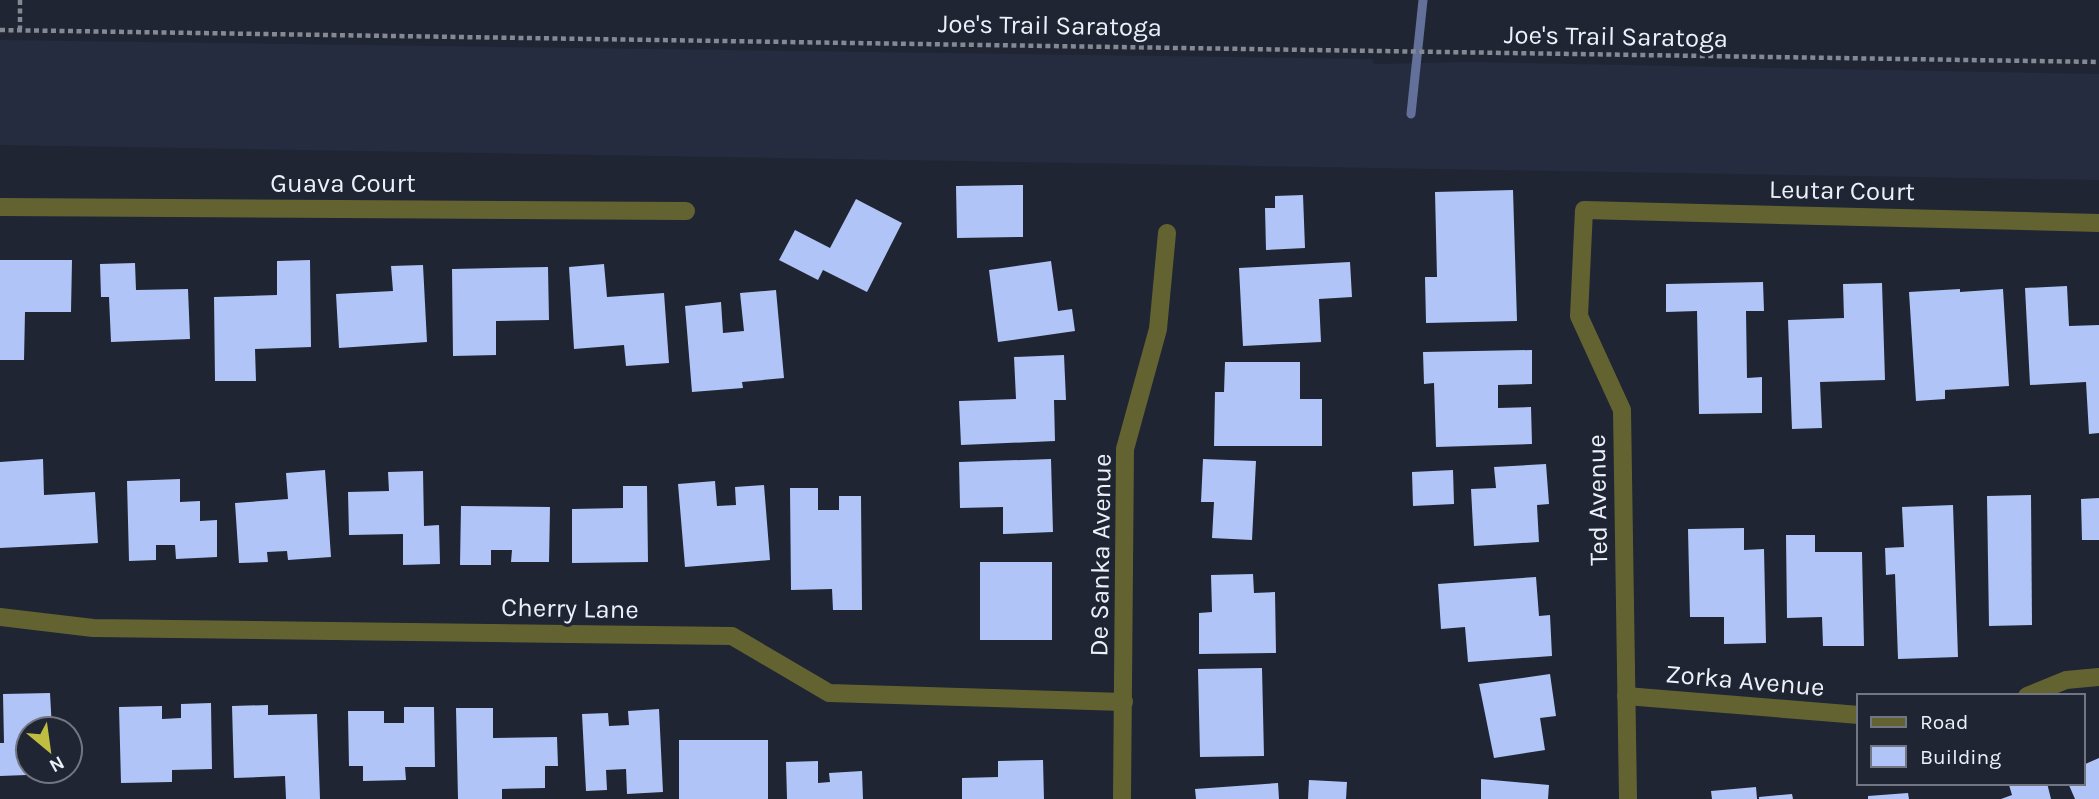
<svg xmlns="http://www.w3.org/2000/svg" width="2099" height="799" font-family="Karla,sans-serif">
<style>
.built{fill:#252c40}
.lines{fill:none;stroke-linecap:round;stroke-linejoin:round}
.stream{stroke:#637099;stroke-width:9}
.building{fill:#b0c4f8}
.path{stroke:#848994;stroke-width:4.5;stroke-dasharray:5 3.5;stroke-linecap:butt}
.minor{stroke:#636332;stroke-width:18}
.labels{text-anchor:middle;stroke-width:7;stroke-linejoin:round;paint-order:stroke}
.street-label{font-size:26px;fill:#ecf0f9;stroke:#1f2532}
</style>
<rect width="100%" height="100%" fill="#1f2532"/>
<path class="built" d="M0,40L1372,59L1374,64L1468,62L2099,74V180L0,145Z"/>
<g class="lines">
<path class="stream" d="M1411,114L1423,0"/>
</g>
<g class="building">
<path d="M1023,185V237L957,238L956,186Z"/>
<path d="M1513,190L1517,321L1426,323L1425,277H1437L1435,192Z"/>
<path d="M1303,195L1305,248L1266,250L1265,208H1275V196Z"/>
<path d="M856,199L902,223L867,292L823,270L818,280L779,260L795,230L830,248Z"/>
<path d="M0,260H72L71,312H25L24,360H0Z"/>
<path d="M310,260L311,347L255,349L256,381H215L214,297L277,295V261Z"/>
<path d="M1051,261L1058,311L1072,309L1075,331L998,342L989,270Z"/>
<path d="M1350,262L1352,297L1319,299L1321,342L1243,346L1239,268Z"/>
<path d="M135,263L136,290L188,289L190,339L111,342L109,297H101L100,264Z"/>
<path d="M604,264L607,297L664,293L669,363L626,366L624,345L574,349L569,267Z"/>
<path d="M423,265L427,342L339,348L336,294L393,291L391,266Z"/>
<path d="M548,267L549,320L496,321V355L453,356L452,269Z"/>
<path d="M1763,282L1764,311H1746L1747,378L1762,377V413L1699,414L1697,311L1666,312V284Z"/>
<path d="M1882,283L1885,380L1820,382L1822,428L1792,429L1788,320L1844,318L1843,284Z"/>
<path d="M2067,286L2069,326L2099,325V433L2089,434L2086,382L2030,385L2025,288Z"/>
<path d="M1960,289V292L2003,289L2009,386L1945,390V399L1916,401L1909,292Z"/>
<path d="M776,290L784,378L742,382L743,388L692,392L685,306L721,302L723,333L744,331L740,293Z"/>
<path d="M1532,350V384L1498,385V408L1531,407L1532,444L1436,447L1434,383L1424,384L1423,352Z"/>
<path d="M1064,355L1066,400H1054L1055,441L961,445L959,401L1016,399L1014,357Z"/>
<path d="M1225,362H1300V399H1322V446H1214L1215,392H1224Z"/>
<path d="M43,459L44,495L95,492L98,543L0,548V462Z"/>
<path d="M1051,459L1053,532L1003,534V507L960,508L959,462Z"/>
<path d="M1203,459L1256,461L1252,540L1212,538L1214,502H1201Z"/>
<path d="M1546,464L1549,504L1537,505L1539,542L1474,546L1471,489L1496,488L1494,467Z"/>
<path d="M325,470L331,557L288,560L287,551L267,552L268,562L239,563L235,503L288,499L286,473Z"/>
<path d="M1453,470L1454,504L1413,506L1412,472Z"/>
<path d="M423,471L424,526L439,525L440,564L403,565V534L349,535L348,492L389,491L388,472Z"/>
<path d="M180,479V502L200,501V521L217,520V557L176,559L175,545H156V560L129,561L127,481Z"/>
<path d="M715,481L717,506L736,505L735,487L764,485L770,560L685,567L678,484Z"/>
<path d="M623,486H647L648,562L572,563V509L623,508Z"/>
<path d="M790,488H818V510H839V496H861L862,610H833L832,589L791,590Z"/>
<path d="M2031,495L2032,625L1989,626L1987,496Z"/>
<path d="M2099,498V540H2082L2081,499Z"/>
<path d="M1953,505L1958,657L1898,659L1895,574L1886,575L1885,548L1904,547L1902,507Z"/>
<path d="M461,506L550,507L549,562H511L512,550H491V565H460Z"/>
<path d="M1744,528V550L1764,549L1766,643L1724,644V617H1690L1688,529Z"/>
<path d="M1786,535H1815V552H1862L1864,646H1823L1822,617L1787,618Z"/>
<rect x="980" y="562" width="72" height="78"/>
<path d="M1253,574L1254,593L1275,592L1276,653L1199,654V613L1212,612L1211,575Z"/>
<path d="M1536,577L1539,616L1550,615L1552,656L1468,662L1465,627L1441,629L1438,584Z"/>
<path d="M1262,668L1264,756L1200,757L1198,669Z"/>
<path d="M1550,674L1556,716L1540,718L1545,750L1494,758L1479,684Z"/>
<path d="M50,693L52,729H28V771H53V774L0,776V743H4L3,694Z"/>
<path d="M211,703L212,769L172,770V782L121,783L119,707L162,706V719L181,718V704Z"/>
<path d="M268,705V715L317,714L320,799H286L285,776L234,778L232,706Z"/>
<path d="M404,707H434L435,767H405L406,780L363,781V766H349L348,711H384V723H404Z"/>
<path d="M456,708H493V738L557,737L558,766H545V788L502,789V799H458Z"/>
<path d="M659,709L663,792L627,794L626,769L606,770L607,790L586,791L582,714L608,713L609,726L629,725L628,711Z"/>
<rect x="679" y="740" width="89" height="59"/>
<path d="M2099,758V799H2075L2068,783H2083V765Z"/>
<path d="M1043,760L1044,799H962V778L998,777V761Z"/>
<path d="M818,761V783L830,782L829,773L862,771L863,799H787L786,762Z"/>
<path d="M1481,779L1549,785L1548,799H1481Z"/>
<path d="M1309,780L1347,782L1346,799H1308Z"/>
<path d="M1278,783L1279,799H1196L1195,789Z"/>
<path d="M2017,783H2047L2051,799H2001L2012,795L2009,785Z"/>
<path d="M1756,787L1757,799H1712L1711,791Z"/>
<path d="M1908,793L1909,799H1868V796Z"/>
<path d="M1792,794L1793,799H1759V797Z"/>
</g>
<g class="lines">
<g class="path">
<path d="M20,0V29"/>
<path d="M0,30L2099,62"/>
</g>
<g class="minor">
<path d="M0,207L686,211"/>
<path d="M0,617L93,628L732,636L829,693L1124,702"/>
<path d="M1626,696L1859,715"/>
<path d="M2027,696L2066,680L2099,677"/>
<path d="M1122,799L1125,449L1158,329L1167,233"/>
<path d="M1628,799L1622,410L1579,316L1584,210L2099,223"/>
</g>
</g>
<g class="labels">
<g class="street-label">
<text transform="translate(1050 25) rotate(1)" y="9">Joe's Trail Saratoga</text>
<text transform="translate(1616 36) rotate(1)" y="9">Joe's Trail Saratoga</text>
<text x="343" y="192">Guava Court</text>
<text transform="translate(1842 190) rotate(1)" y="9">Leutar Court</text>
<text transform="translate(1597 500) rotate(-91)" y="9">Ted Avenue</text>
<text transform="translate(1100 555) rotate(-89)" y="9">De Sanka Avenue</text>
<text transform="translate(570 608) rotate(1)" y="9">Cherry Lane</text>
<text transform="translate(1745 680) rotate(5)" y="9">Zorka Avenue</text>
</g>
</g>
<rect x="1857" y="694" width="228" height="91" fill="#1f2532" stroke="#717682" stroke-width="2"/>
<rect x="1871" y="717" width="35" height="10" fill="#636332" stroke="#717682" stroke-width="2"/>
<text x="1920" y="729" font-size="21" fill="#ecf0f9">Road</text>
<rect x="1871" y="746" width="35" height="21" fill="#b0c4f8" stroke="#717682" stroke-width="2"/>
<text x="1920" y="764" font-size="21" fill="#ecf0f9">Building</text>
<g transform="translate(49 750) rotate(151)"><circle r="33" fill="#1f2532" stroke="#717682" stroke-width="2"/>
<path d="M0-5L12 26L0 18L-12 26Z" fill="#c0be41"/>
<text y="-10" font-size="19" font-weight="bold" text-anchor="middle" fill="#ecf0f9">N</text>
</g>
</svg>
